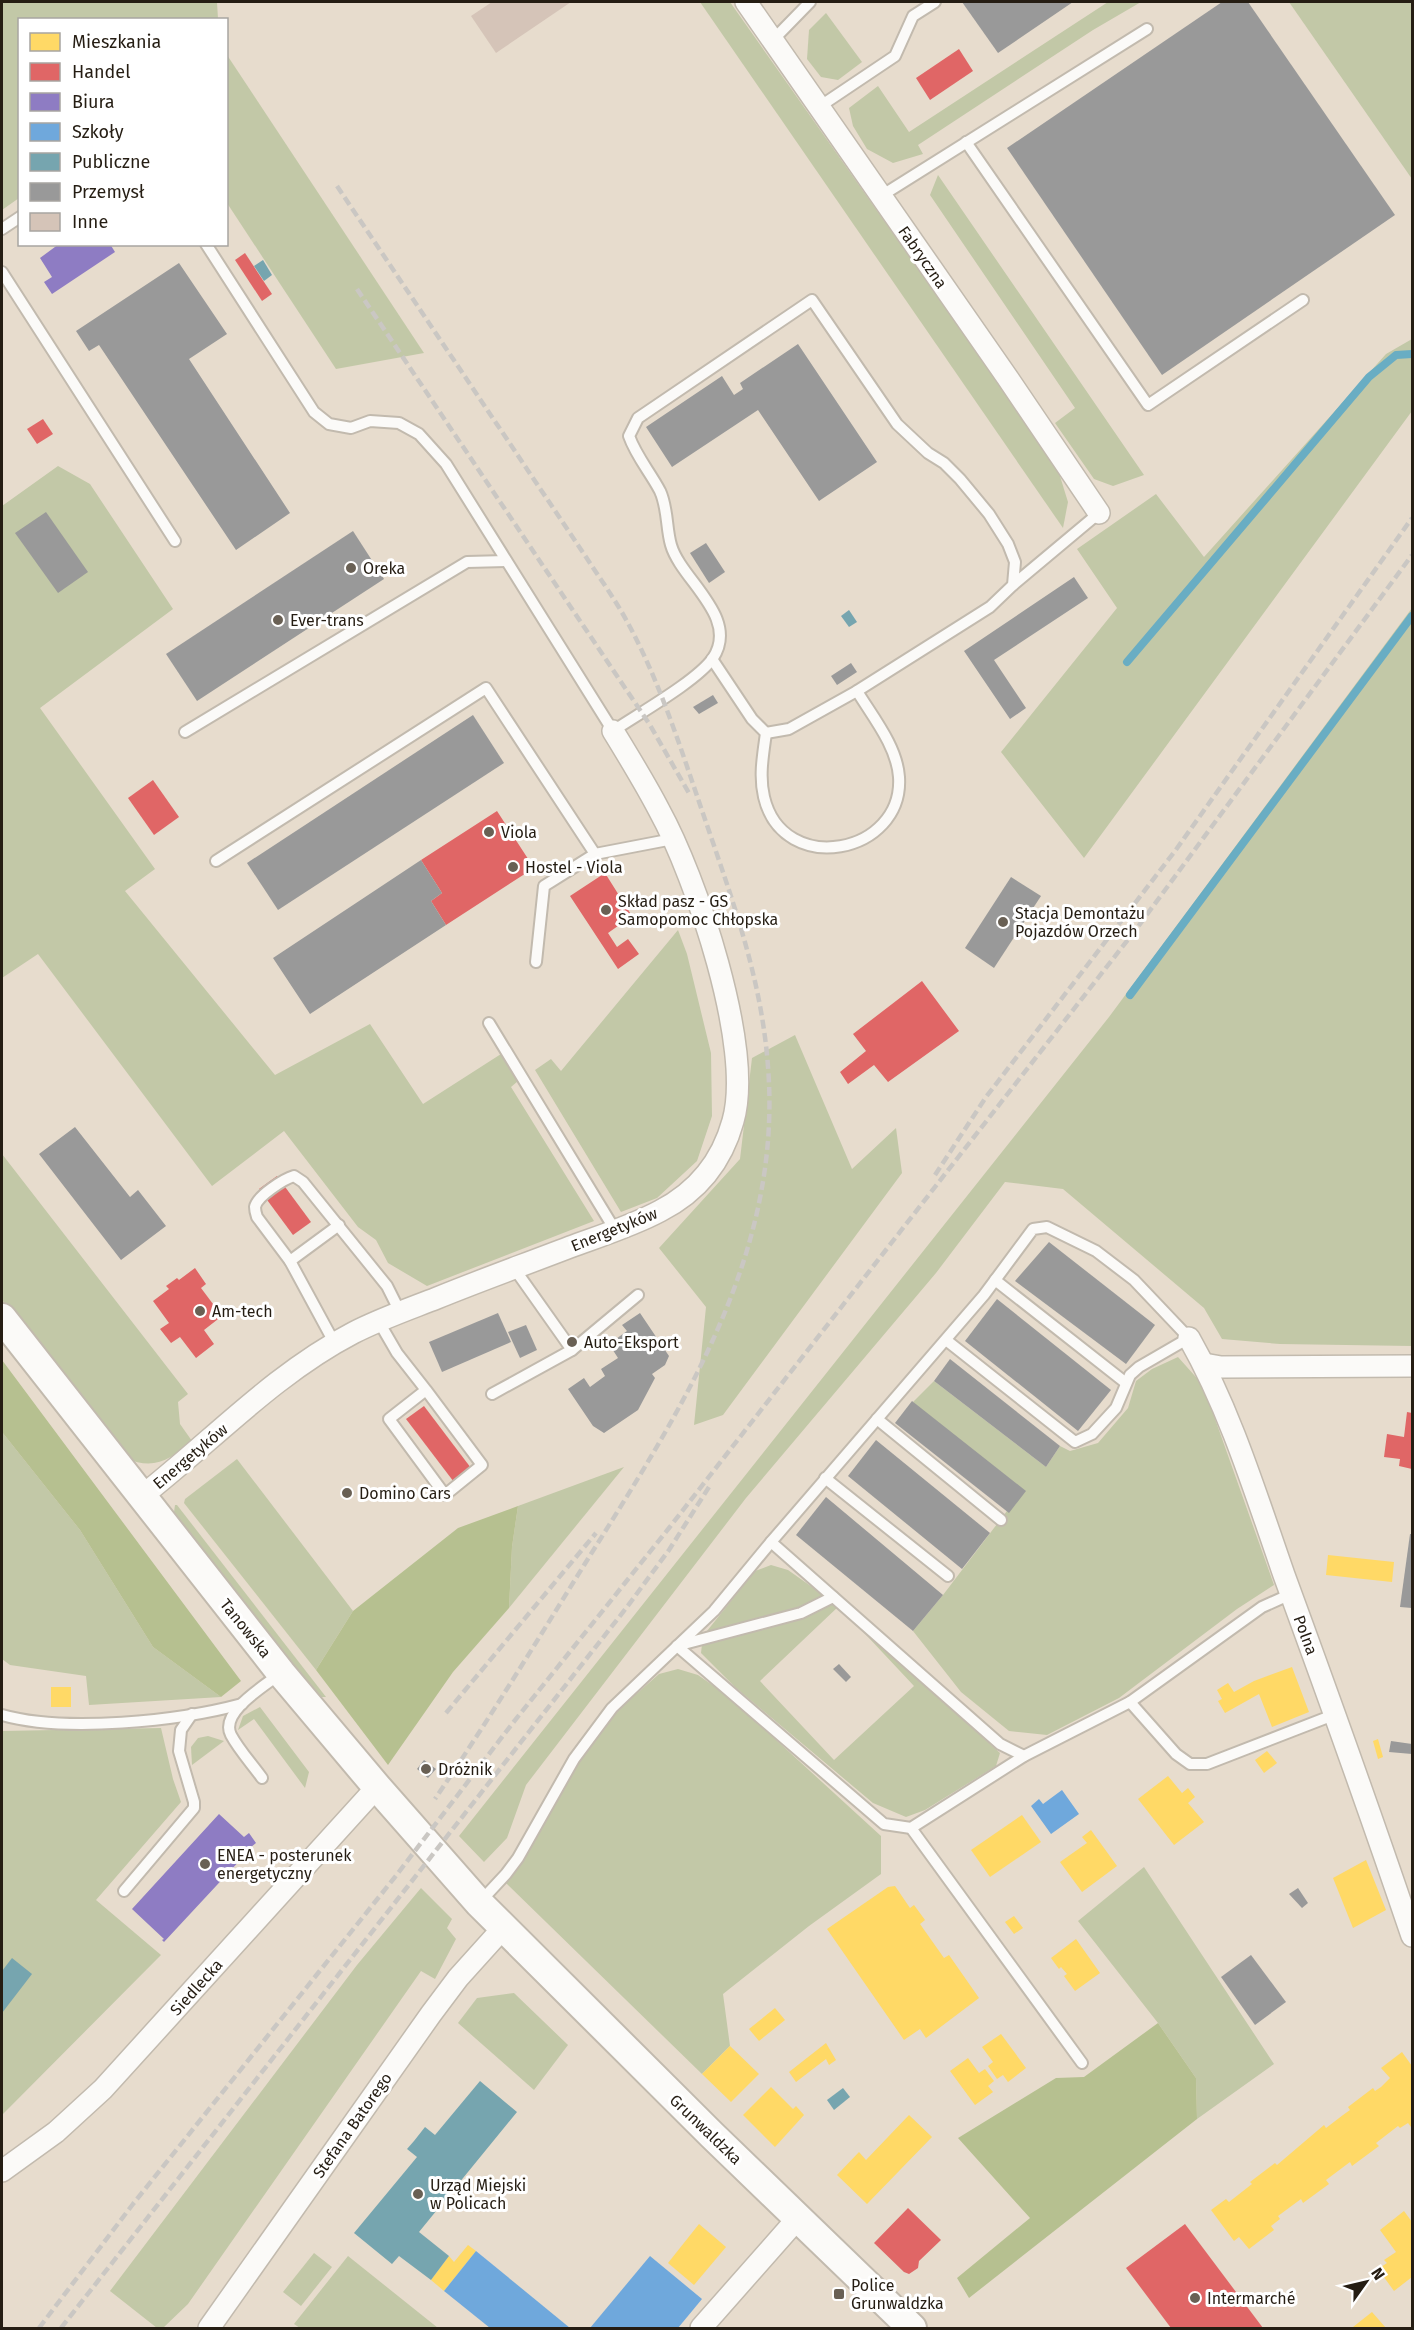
<svg xmlns="http://www.w3.org/2000/svg" width="1414" height="2330" font-family="'Fira Sans',sans-serif">
<style>
.green{fill:#c2c8a7}
.forest{fill:#b6c090}
.homes{fill:#ffd966}
.shops{fill:#e06666}
.offices{fill:#8e7cc3}
.schools{fill:#6fa8dc}
.public{fill:#76a5af}
.industry{fill:#999}
.lines{fill:none;stroke-linecap:round;stroke-linejoin:round}
.stream{stroke:#69adc3;stroke-width:8}
.building{fill:#d5c4b8}
.service-casing{stroke:#c2baae;stroke-width:14}
.minor-casing{stroke:#c2baae;stroke-width:24}
.secondary-casing{stroke:#c2baae;stroke-width:32}
.service{stroke:#fbfaf8;stroke-width:10}
.minor{stroke:#fbfaf8;stroke-width:21}
.secondary{stroke:#fbfaf8;stroke-width:28}
.rail{stroke:#cac7c3;stroke-width:4.5;stroke-dasharray:9 4.5;stroke-linecap:butt}
.poi-dot{fill:#696054;stroke:#fff;stroke-width:2}
.labels{text-anchor:middle;stroke-width:6;stroke-linejoin:round;paint-order:stroke}
.street-label{font-size:16px;fill:#251d13;stroke:#fff}
.poi-label{font-size:16px;fill:#251d13;stroke:#fff;text-anchor:start}
</style>
<rect width="100%" height="100%" fill="#e7dccd"/>
<g class="green">
<path d="M2,2H217L218,19L20,20L19,198L2,210Z"/>
<path d="M700,2H730L1045,449L1059,473L1068,502L1063,528Z"/>
<path d="M1108,2H1141L1093,30L918,145L923,154L893,163L867,149L853,126L849,108L878,86L909,132Z"/>
<path d="M1289,2H1412V179Z"/>
<path d="M826,13L862,62L838,80L821,77L807,59L809,30Z"/>
<path d="M227,55L424,353L336,369L227,203Z"/>
<path d="M938,175L1144,475L1113,486L1094,479L1055,423L1075,408L930,195Z"/>
<path d="M1412,339V411L1084,858L1001,752L1117,608L1077,549L1156,494L1204,557L1386,354Z"/>
<path d="M58,466L90,484L173,609L40,708L155,869L125,891L275,1075L370,1024L423,1104L501,1054L518,1081L511,1087L594,1221L427,1286L388,1263L376,1240L358,1227L284,1131L212,1186L38,954L2,978V506Z"/>
<path d="M1412,608V1346L1280,1344L1222,1339L1204,1308L1063,1189L1005,1182L936,1273L746,1498L526,1785L507,1838L484,1862L459,1836L1109,1017Z"/>
<path d="M678,930L687,954L711,1053L712,1116L697,1161L657,1198L621,1212L535,1070L551,1059L561,1071Z"/>
<path d="M795,1035L852,1169L896,1128L902,1173L723,1415L694,1425L706,1307L659,1248L740,1159L752,1058Z"/>
<path d="M2,1154L188,1394L178,1402L180,1424L192,1441C171,1459 154,1471 126,1458L2,1300Z"/>
<path d="M1178,1357L1203,1385L1274,1585L1237,1609L1119,1698L1047,1735L1009,1731L961,1692L913,1631L943,1595L1010,1507L913,1402L934,1381L1046,1467L1060,1446L1070,1451L1098,1443L1128,1408L1136,1381L1152,1369Z"/>
<path d="M2,1432L80,1530L153,1647L221,1697L89,1705L86,1676L10,1665L2,1659Z"/>
<path d="M237,1459L353,1611L316,1670L184,1503L185,1499Z"/>
<path d="M624,1467L509,1608L512,1547L518,1506Z"/>
<path d="M175,1505H177L326,1697H317L178,1522L174,1512Z"/>
<path d="M771,1565L788,1570L839,1606L760,1681L834,1760L914,1686L853,1621L1000,1753L996,1766L925,1810L906,1817L873,1803L735,1687L701,1653L703,1636L755,1571Z"/>
<path d="M678,1669L698,1675L728,1696L881,1836V1874L809,1926L723,1994L730,2046L702,2074L506,1883L519,1866L578,1762L617,1711L659,1674Z"/>
<path d="M260,1707L309,1772L305,1788L254,1719L238,1730L243,1716Z"/>
<path d="M161,1728L173,1779L181,1802L96,1900L161,1955L2,2115V1731Z"/>
<path d="M208,1736L224,1741L192,1765L191,1747L198,1738Z"/>
<path d="M1144,1867L1274,2064L1197,2119L1196,2078L1158,2023L1078,1921Z"/>
<path d="M421,1888L452,1919L447,1928L456,1939L435,1979L421,1971L188,2304L163,2328H157L110,2291L357,1965Z"/>
<path d="M514,1993L568,2045L534,2090L458,2023L477,1998Z"/>
<path d="M314,2253L332,2267L301,2306L283,2292Z"/>
<path d="M348,2256L438,2328H300L294,2324Z"/>
</g>
<g class="forest">
<path d="M2,1360L241,1681L221,1697L153,1647L80,1530L2,1432Z"/>
<path d="M518,1506L512,1547L509,1608L453,1672L388,1765L316,1670L353,1611L458,1528Z"/>
<path d="M1158,2023L1196,2078L1197,2119L969,2298L957,2278L1030,2218L958,2138L1056,2078L1084,2077Z"/>
</g>
<g class="homes">
<path d="M1328,1555L1394,1562L1392,1582L1326,1575Z"/>
<path d="M1292,1667L1309,1712L1272,1727L1259,1694L1225,1713L1218,1701L1222,1699L1217,1690L1228,1683L1234,1692L1254,1681Z"/>
<rect x="51" y="1687" width="20" height="20"/>
<path d="M1378,1739L1383,1757L1378,1759L1373,1741Z"/>
<path d="M1267,1751L1277,1763L1264,1773L1255,1760Z"/>
<path d="M1168,1776L1182,1793L1188,1788L1195,1797L1188,1803L1204,1822L1174,1845L1138,1799Z"/>
<path d="M1022,1815L1041,1842L990,1877L971,1850Z"/>
<path d="M1091,1830L1117,1866L1082,1892L1060,1862L1087,1843L1082,1837Z"/>
<path d="M1366,1860L1386,1910L1353,1928L1333,1878Z"/>
<path d="M895,1886L910,1908L914,1905L925,1920L920,1924L944,1958L949,1955L979,1998L926,2038L920,2029L904,2040L827,1929L888,1887Z"/>
<path d="M1014,1916L1023,1928L1014,1934L1005,1922Z"/>
<path d="M1076,1939L1100,1973L1075,1991L1064,1976L1067,1974L1061,1967L1059,1969L1051,1958Z"/>
<path d="M775,2008L785,2020L759,2041L749,2029Z"/>
<path d="M1001,2034L1026,2068L1008,2082L1003,2075L997,2079L988,2066L993,2062L982,2047Z"/>
<path d="M826,2043L836,2060L829,2065L826,2059L796,2082L789,2072Z"/>
<path d="M730,2046L759,2074L731,2102L702,2074Z"/>
<path d="M1402,2052L1412,2066V2126L1411,2127L1408,2123L1400,2128L1398,2126L1376,2143L1379,2146L1352,2166L1350,2162L1326,2180L1329,2184L1303,2203L1301,2199L1278,2216L1280,2219L1271,2226L1274,2230L1249,2249L1239,2237L1234,2241L1211,2210L1226,2199L1229,2202L1252,2184L1250,2182L1275,2163L1277,2165L1324,2125L1326,2128L1343,2115L1350,2110L1348,2107L1373,2088L1375,2091L1381,2087L1390,2078L1381,2068Z"/>
<path d="M968,2058L979,2073L985,2069L994,2081L988,2086L993,2092L975,2105L950,2071Z"/>
<path d="M771,2087L793,2109L796,2106L804,2115L775,2147L743,2115Z"/>
<path d="M909,2115L932,2137L867,2204L837,2175L859,2152L866,2160Z"/>
<path d="M1404,2211L1412,2222V2277L1394,2291L1378,2269L1387,2263L1384,2260L1396,2252L1380,2230Z"/>
<path d="M699,2224L726,2247L694,2285L668,2263Z"/>
<path d="M468,2245L476,2251L444,2291L431,2280L449,2256L454,2262Z"/>
<path d="M1372,2312L1386,2328H1354L1353,2327Z"/>
</g>
<g class="shops">
<path d="M959,49L973,71L930,100L916,78Z"/>
<path d="M245,253L272,294L262,301L235,260Z"/>
<path d="M43,419L53,434L37,444L27,429Z"/>
<path d="M153,780L179,817L154,835L128,798Z"/>
<path d="M497,811L534,868L446,925L431,901L442,893L421,860Z"/>
<path d="M605,873L632,916L608,933L617,947L628,939L639,954L618,969L570,896Z"/>
<path d="M922,981L959,1031L888,1082L874,1065L848,1084L840,1072L866,1051L853,1034Z"/>
<path d="M277,1176L311,1222L293,1235L259,1189Z"/>
<path d="M195,1268L206,1284L201,1288L222,1316L204,1330L214,1344L196,1358L180,1337L171,1343L160,1329L169,1323L153,1301L169,1289L166,1286L177,1278L179,1280Z"/>
<path d="M424,1406L477,1476L460,1490L406,1419Z"/>
<path d="M1407,1412L1412,1413V1469L1399,1466L1400,1459L1384,1457L1387,1434L1404,1437Z"/>
<path d="M908,2208L941,2240L919,2261L918,2268L909,2274L904,2272L874,2243Z"/>
<path d="M1185,2224L1263,2328H1171L1126,2268Z"/>
</g>
<g class="offices">
<path d="M59,244H110L115,252L52,294L44,282L52,277L40,258Z"/>
<path d="M219,1814L244,1837L249,1833L256,1843L241,1855L243,1857L164,1942L162,1940L164,1939L132,1909Z"/>
</g>
<g class="schools">
<path d="M1062,1790L1079,1814L1051,1834L1031,1806L1039,1799L1043,1804Z"/>
<path d="M476,2251L570,2328H490L444,2291Z"/>
<path d="M650,2256L702,2299L678,2328H590Z"/>
</g>
<g class="public">
<path d="M263,260L272,275L264,281L254,266Z"/>
<path d="M849,610L857,622L849,627L841,616Z"/>
<path d="M12,1958L32,1974L2,2013V1971Z"/>
<path d="M480,2081L517,2112L419,2232L449,2256L431,2280L399,2256L392,2264L354,2233L417,2157L407,2149L414,2141L425,2127L435,2135Z"/>
<path d="M843,2088L850,2097L834,2110L827,2100Z"/>
</g>
<g class="industry">
<path d="M962,2H1073L998,53Z"/>
<path d="M1222,2H1248L1395,215L1162,375L1007,148Z"/>
<path d="M179,263L227,334L189,359L290,513L236,550L99,345L89,351L76,331Z"/>
<path d="M798,344L877,462L819,501L758,410L672,467L646,427L722,376L734,395L743,389L740,383Z"/>
<path d="M46,512L88,572L58,593L15,533Z"/>
<path d="M353,531L384,579L197,701L166,654Z"/>
<path d="M706,543L725,572L709,583L690,553Z"/>
<path d="M1074,577L1088,598L994,660L1026,708L1010,719L964,651Z"/>
<path d="M851,663L857,672L837,685L831,676Z"/>
<path d="M713,695L718,703L699,714L693,707Z"/>
<path d="M473,715L504,763L278,910L247,863Z"/>
<path d="M421,860L442,893L431,901L446,925L310,1014L273,958Z"/>
<path d="M1011,877L1041,896L994,968L965,948Z"/>
<path d="M75,1127L130,1197L138,1190L166,1226L121,1260L39,1154Z"/>
<path d="M1049,1242L1155,1325L1126,1364L1015,1281Z"/>
<path d="M997,1299L1111,1390L1078,1431L965,1341Z"/>
<path d="M498,1313L511,1342L442,1372L429,1342Z"/>
<path d="M640,1313L669,1356L665,1365L652,1374L655,1378L638,1410L604,1433L593,1426L568,1389L584,1378L590,1387L605,1376L601,1369L618,1358L609,1344L627,1331L622,1325Z"/>
<path d="M526,1325L537,1350L520,1358L508,1332Z"/>
<path d="M950,1359L1060,1446L1046,1467L934,1381Z"/>
<path d="M912,1401L1026,1491L1009,1513L895,1423Z"/>
<path d="M876,1440L990,1533L962,1569L848,1476Z"/>
<path d="M826,1497L943,1595L913,1631L796,1535Z"/>
<path d="M1410,1534H1412V1608L1400,1607Z"/>
<path d="M839,1664L851,1677L846,1682L833,1669Z"/>
<path d="M1391,1741L1412,1744V1754L1389,1752Z"/>
<path d="M424,1760L436,1769L428,1778L417,1769Z"/>
<path d="M1298,1888L1308,1903L1302,1908L1289,1894Z"/>
<path d="M1251,1955L1286,2002L1255,2025L1221,1977Z"/>
</g>
<g class="lines">
<g class="stream">
<path d="M1127,662L1369,377L1396,355L1412,354"/>
<path d="M1130,995L1412,616"/>
</g>
</g>
<path class="building" d="M492,2H571L496,53L471,16Z"/>
<g class="lines">
<defs>
<g id="service">
<path d="M773,40L810,2"/>
<path d="M819,107L895,56L913,16L935,2"/>
<path d="M966,142L1148,405L1303,300"/>
<path d="M881,196L1147,29"/>
<path d="M2,229L20,217"/>
<path d="M206,244L314,412L329,424L351,428L370,421L399,423L419,434L446,464L613,731C638,714 697,681 713,658C740,617 681,580 671,545C666,528 668,508 660,491C650,472 636,456 629,436L638,418L812,300L897,424L928,453L944,463L960,479L989,514L1008,544L1015,562L1013,585L990,607L857,691L789,729L766,733"/>
<path d="M2,272L175,541"/>
<path d="M1013,585L1099,513"/>
<path d="M712,659L752,719L766,733C763,755 759,776 764,797C783,878 904,854 899,777C897,746 872,716 857,691"/>
<path d="M185,732L467,562L506,561"/>
<path d="M216,861L486,688L595,854L673,839"/>
<path d="M536,962L544,886L595,854"/>
<path d="M489,1023L615,1230"/>
<path d="M290,1261L339,1225"/>
<path d="M514,1268L572,1350"/>
<path d="M995,1280L1126,1383"/>
<path d="M379,1322L397,1353L426,1390L389,1419L445,1495L482,1465L426,1390"/>
<path d="M335,1344L290,1261L257,1217C256,1214 255,1209 255,1207C257,1196 284,1179 294,1176L303,1182L387,1286L400,1312"/>
<path d="M492,1394L572,1350L638,1295"/>
<path d="M877,1419L1001,1520"/>
<path d="M825,1478L948,1576"/>
<path d="M771,1542L1000,1744L1024,1756"/>
<path d="M680,1645L801,1613L833,1597"/>
<path d="M677,1646L884,1824L911,1828L1024,1756L1130,1702L1262,1607L1291,1594"/>
<path d="M1130,1702L1176,1754L1190,1764H1207L1336,1714"/>
<path d="M2,1715C65,1733 179,1721 242,1704"/>
<path d="M262,1778C252,1764 239,1750 231,1735C219,1712 266,1685 281,1673"/>
<path d="M911,1828L1082,2063"/>
<path d="M124,1891L194,1808V1802L179,1751L181,1730L192,1714"/>
<path d="M479,1903L506,1874L518,1858L574,1759L612,1708L714,1611L771,1542L984,1295L1033,1229L1047,1227L1096,1251L1134,1280L1189,1338L1139,1367L1130,1375L1116,1408L1092,1434L1075,1442L946,1340"/>
</g>
<g id="minor">
<path d="M746,2L1007,377L1099,513"/>
<path d="M1189,1338C1231,1412 1256,1495 1284,1575C1328,1695 1371,1815 1412,1936"/>
<path d="M1204,1364L1221,1367L1412,1366"/>
<path d="M142,1496C211,1442 274,1374 353,1333C380,1319 409,1309 437,1298C481,1280 526,1264 570,1247C600,1236 632,1226 660,1211C697,1192 722,1161 733,1121C754,1048 696,877 659,810C645,783 629,757 613,731"/>
<path d="M2,2171L56,2132L103,2089L377,1787"/>
<path d="M209,2328L431,2014L458,1978L503,1928"/>
<path d="M701,2328L798,2218"/>
</g>
<path id="secondary" d="M2,1318L281,1673L377,1787L479,1903L712,2135L912,2328"/>
</defs>
<use href="#service" class="service-casing"/>
<use href="#minor" class="minor-casing"/>
<use href="#secondary" class="secondary-casing"/>
<use href="#service" class="service"/>
<use href="#minor" class="minor"/>
<use href="#secondary" class="secondary"/>
<g class="rail">
<path d="M337,186L586,557C601,580 617,602 630,627C664,691 685,762 709,831C738,916 765,992 769,1083C777,1264 678,1415 586,1562C537,1641 488,1721 435,1799"/>
<path d="M357,289L650,725L690,795"/>
<path d="M935,1175L986,1097L1175,851L1412,518"/>
<path d="M446,1713L596,1533"/>
<path d="M39,2328L133,2204L395,1877L512,1724L669,1528L1137,928L1412,555"/>
<path d="M61,2328L627,1607L669,1550L709,1487"/>
</g>
</g>
<g class="poi-dot">
<circle cx="351" cy="568" r="6"/>
<circle cx="278" cy="620" r="6"/>
<circle cx="489" cy="832" r="6"/>
<circle cx="513" cy="867" r="6"/>
<circle cx="606" cy="910" r="6"/>
<circle cx="1003" cy="922" r="6"/>
<circle cx="200" cy="1311" r="6"/>
<circle cx="572" cy="1342" r="6"/>
<circle cx="347" cy="1493" r="6"/>
<circle cx="426" cy="1769" r="6"/>
<circle cx="205" cy="1864" r="6"/>
<circle cx="418" cy="2194" r="6"/>
<rect x="833" y="2288" width="12" height="12" rx="3"/>
<circle cx="1195" cy="2298" r="6"/>
</g>
<g class="labels">
<g class="street-label">
<text transform="translate(923 257) rotate(55)" y="6">Fabryczna</text>
<text transform="translate(614 1229) rotate(-22)" y="6">Energetyków</text>
<text transform="translate(190 1456) rotate(-40)" y="6">Energetyków</text>
<text transform="translate(246 1628) rotate(51)" y="6">Tanowska</text>
<text transform="translate(1306 1635) rotate(70)" y="6">Polna</text>
<text transform="translate(196 1987) rotate(-48)" y="6">Siedlecka</text>
<text transform="translate(352 2125) rotate(-55)" y="6">Stefana Batorego</text>
<text transform="translate(706 2129) rotate(44)" y="6">Grunwaldzka</text>
</g>
<g class="poi-label">
<text x="363" y="574">Oreka</text>
<text x="290" y="626">Ever-trans</text>
<text x="501" y="838">Viola</text>
<text x="525" y="873">Hostel - Viola</text>
<text x="618" y="907">Skład pasz - GS<tspan x="618" dy="18">Samopomoc Chłopska</tspan></text>
<text x="1015" y="919">Stacja Demontażu<tspan x="1015" dy="18">Pojazdów Orzech</tspan></text>
<text x="212" y="1317">Am-tech</text>
<text x="584" y="1348">Auto-Eksport</text>
<text x="359" y="1499">Domino Cars</text>
<text x="438" y="1775">Dróżnik</text>
<text x="217" y="1861">ENEA - posterunek<tspan x="217" dy="18">energetyczny</tspan></text>
<text x="430" y="2191">Urząd Miejski<tspan x="430" dy="18">w Policach</tspan></text>
<text x="851" y="2291">Police<tspan x="851" dy="18">Grunwaldzka</tspan></text>
<text x="1207" y="2304">Intermarché</text>
</g>
</g>
<rect width="1414" height="2330" fill="none" stroke="#251d13" stroke-width="6"/>
<rect x="18" y="18" width="210" height="228" fill="#ffffff" stroke="#a8a5a1" stroke-width="1.5"/>
<rect x="30" y="33" width="30" height="18" fill="#ffd966" stroke="#a8a5a1" stroke-width="1.5"/>
<text x="72" y="48" font-size="18" fill="#251d13">Mieszkania</text>
<rect x="30" y="63" width="30" height="18" fill="#e06666" stroke="#a8a5a1" stroke-width="1.5"/>
<text x="72" y="78" font-size="18" fill="#251d13">Handel</text>
<rect x="30" y="93" width="30" height="18" fill="#8e7cc3" stroke="#a8a5a1" stroke-width="1.5"/>
<text x="72" y="108" font-size="18" fill="#251d13">Biura</text>
<rect x="30" y="123" width="30" height="18" fill="#6fa8dc" stroke="#a8a5a1" stroke-width="1.5"/>
<text x="72" y="138" font-size="18" fill="#251d13">Szkoły</text>
<rect x="30" y="153" width="30" height="18" fill="#76a5af" stroke="#a8a5a1" stroke-width="1.5"/>
<text x="72" y="168" font-size="18" fill="#251d13">Publiczne</text>
<rect x="30" y="183" width="30" height="18" fill="#999999" stroke="#a8a5a1" stroke-width="1.5"/>
<text x="72" y="198" font-size="18" fill="#251d13">Przemysł</text>
<rect x="30" y="213" width="30" height="18" fill="#d5c4b8" stroke="#a8a5a1" stroke-width="1.5"/>
<text x="72" y="228" font-size="18" fill="#251d13">Inne</text>
<g transform="translate(1366 2282) rotate(56)" stroke="#ffffff" stroke-width="4.5" paint-order="stroke">
<path d="M0-4.5L10 22L0 15L-10 22Z" fill="#251d13"/>
<text y="-9" font-size="16" font-weight="bold" text-anchor="middle" fill="#251d13">N</text>
</g>
</svg>
